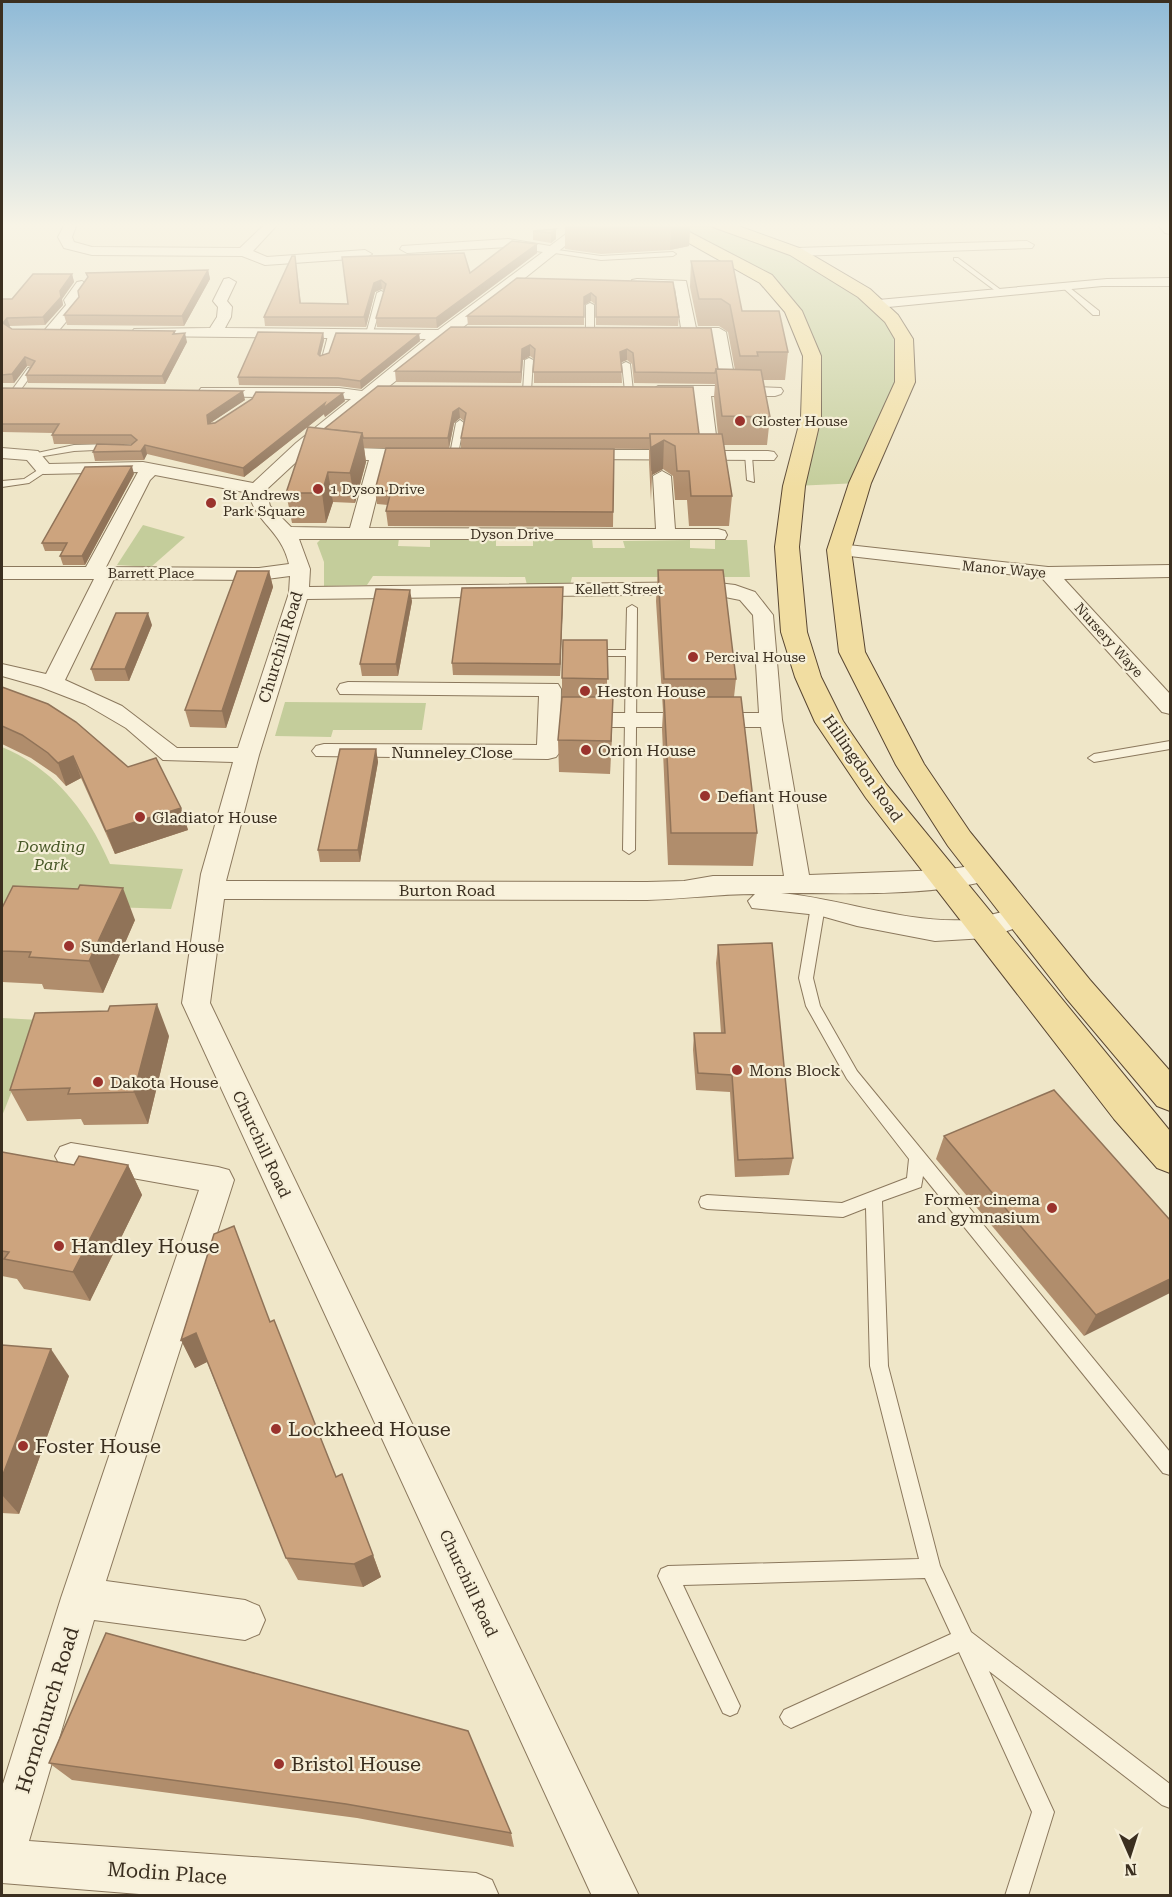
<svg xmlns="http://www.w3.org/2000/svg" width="1172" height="1897" font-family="'Roboto Serif',serif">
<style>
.green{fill:#c4cd9b}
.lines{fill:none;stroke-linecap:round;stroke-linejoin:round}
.lane-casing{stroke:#8b785d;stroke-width:2}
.street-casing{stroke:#8b785d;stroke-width:2}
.primary-casing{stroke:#594631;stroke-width:2}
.lane{fill:#f9f2dc;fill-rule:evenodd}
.street{fill:#f9f2dc;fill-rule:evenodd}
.primary{fill:#f1dda1;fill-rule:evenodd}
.wall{fill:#b08d6c}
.shaded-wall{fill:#907358}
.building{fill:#cda47e;stroke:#907358;stroke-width:1.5}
.poi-dot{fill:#9a332d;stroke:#f6efd8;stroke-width:2}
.labels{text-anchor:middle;stroke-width:4.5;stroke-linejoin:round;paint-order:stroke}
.far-poi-label{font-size:14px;fill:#3b2f20;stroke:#f6efd8;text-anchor:start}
.far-street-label{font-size:14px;fill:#3b2f20;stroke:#f6efd8}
.street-label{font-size:16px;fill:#3b2f20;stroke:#f6efd8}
.poi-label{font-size:16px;fill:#3b2f20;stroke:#f6efd8;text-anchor:start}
.park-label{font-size:16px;font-style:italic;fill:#485827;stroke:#f6efd8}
.near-poi-label{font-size:20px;fill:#3b2f20;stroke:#f6efd8;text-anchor:start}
.near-street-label{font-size:20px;fill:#3b2f20;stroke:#f6efd8}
</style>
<rect width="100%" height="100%" fill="#efe6c8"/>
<g class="green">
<path d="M685,224L721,225L796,252L892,319L905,382L860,483L794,486L812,356L766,279L696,239L683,225Z"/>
<path d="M143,525L185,537L151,567L117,565Z"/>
<path d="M399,538L398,546L430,547V539H496V546H533V540L592,539L593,548H625L623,541L690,540V548L715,549V540H747L750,577H572L570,585H527L525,577L373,576L367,585L324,586V562L317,543L320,540Z"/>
<path d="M285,702L426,703L422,730H333L331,737L275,736Z"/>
<path d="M2,747C55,769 88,813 110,864L183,869L171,909L19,904L2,942Z"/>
<path d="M2,1018L40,1020L2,1116Z"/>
</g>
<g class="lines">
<defs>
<g id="lane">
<path d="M550,249L601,256L673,252L676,254L673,256L601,260L548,252Z"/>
<path d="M954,258H958L1001,290V292H997L954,260Z"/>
<path d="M1061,284H1065L1099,311V315H1093L1061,286Z"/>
<path d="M381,291L385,293L373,332L366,334L377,293Z"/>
<path d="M590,303L594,305V333L590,335L586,333V305Z"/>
<path d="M333,330L337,332L328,360L321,362L329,332Z"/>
<path d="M529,358L533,360L531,391L527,393L523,391L525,360Z"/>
<path d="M626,362L630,364L633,391L629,393L625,391L622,364Z"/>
<path d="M28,368L35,370L19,392H13L12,390Z"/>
<path d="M460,420L464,423L458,454L454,457L450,454L456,423Z"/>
<path d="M113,444L116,445V449L74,451L32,458L28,455L74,445Z"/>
<path d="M745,454L752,456L754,482L747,480Z"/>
<path d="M44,466L48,469L47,471L29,483L2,487V481L24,479Z"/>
<path d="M632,605L637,608L635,850L629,854L623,850L626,656H590L585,653L590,650H626L627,608Z"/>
<path d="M1170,741V749L1094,762L1088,758L1094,754Z"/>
<path d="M818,901L825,906L813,978L820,1006L857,1071L1170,1452V1475L1163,1473L923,1176L921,1187L882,1201L888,1366L940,1566L971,1632L1170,1784V1808L1162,1805L989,1671L1054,1812L1028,1896H1005L1032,1812L959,1652L791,1728L784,1724L780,1717L784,1710L951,1634L925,1578L683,1585L740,1706L737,1713L730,1716L723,1713L658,1576L661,1569L668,1566L919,1559L870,1366L866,1208L843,1217L707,1209L701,1207L699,1202L701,1197L707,1195L842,1203L907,1178L909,1159L847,1079L806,1006L799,978L811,906Z"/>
</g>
<g id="street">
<path d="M65,224H77L72,237L74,242L92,247L240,248L265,224H278L253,251L267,257L365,250L372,254L365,258L265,265L242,256L92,255L64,248L58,237Z"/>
<path d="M576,224L590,226L308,451L266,490L270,506L291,527L350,528L369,460H351L323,455L320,451L323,447L420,450L426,451L429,455L426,459L386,460L369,528L656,529L653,476L662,471L671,476L675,529H718L725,531L727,535L725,539H299L310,569L309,587L710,582L735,585L755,592L773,615L782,720L809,875L944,870L984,864L993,867L997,873L993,879C931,897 846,893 781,893C843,899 903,923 966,920C986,918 1013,906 1028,910L1032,917L1028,924L986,938L935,941L857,926L818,915L752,908L748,901L755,894C718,894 683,899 647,900L224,899L210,1003L639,1896H592L182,1003L201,874L233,762L163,760L126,728L85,704L41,687L2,676V664L46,674L94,579H2V567H86L138,472L44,474L38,473L27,460L2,458V448L38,451L49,464L143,462L253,483L296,443L351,399L207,396L199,391L201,388H339L362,391L426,339L139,336L134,335L132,332L134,329L210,328L217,317L218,307L213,301L224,279L229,278L236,282L227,301L232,307L231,317L225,328L438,330L543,252L508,247L407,253L400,249L402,246L508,239L550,246L574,228ZM155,475L249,493C255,523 281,529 289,564L259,568L106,567L150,480ZM290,576L289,593L238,748H177L122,706L65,680L114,579L259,580ZM710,594L740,600L753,615L759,713H577L569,715L566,720L569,725L577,727H761L784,876H713L684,881L647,882L226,881L259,755L307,599Z"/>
<path d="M1157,224H1170V234L1165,233Z"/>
<path d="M1027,241L1034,245L1032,248L796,256L789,252L796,248Z"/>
<path d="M1170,278V286H1102L878,308L871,304L878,300L1107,279Z"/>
<path d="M637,279L686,281L696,328H719L726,332L736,386L781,388L783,391L781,394L775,396H711L718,451H768L774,452L777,456L774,460L572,459L569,455L572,451L578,450H701L694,396H658L650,391L658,386H720L712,336L671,335L669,332L671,329L681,328L675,288L632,286V280Z"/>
<path d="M82,281L89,285L78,300L80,305L55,335H45L43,332L66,305L64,300L77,282Z"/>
<path d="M839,544L1048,567L1170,565V577L1064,579L1170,694V714L1162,712L1042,578L832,554L829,550Z"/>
<path d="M348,682L558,684L561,689L560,752L556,757L548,759L316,756L312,751L316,746L324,744L537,745L539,696L340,694L337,689L340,684Z"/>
<path d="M71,1143L218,1167L229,1170L234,1180L106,1581L245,1600L259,1606L265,1620L259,1634L245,1640L94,1620L29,1841L476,1873L492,1880L499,1896H164L2,1883V1787L61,1598L199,1190L60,1165L55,1156L60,1147Z"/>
</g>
<g id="primary">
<path d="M655,224H674L772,275L802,311L821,356V417L805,486L799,547L807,632L821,677L843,721L886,784L1170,1131V1173L1157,1168L1114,1119L866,798L815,722L795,677L781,632L775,547L783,486L801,417L803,356L785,312L760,283Z"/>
<path d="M711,224H733L802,249L870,289L898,315L913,339L915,382L871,483L851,550L865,652L924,764L970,832L1090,980L1170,1071V1111L1157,1106L1066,998L948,846L896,765L839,652L827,550L849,483L895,382V339L885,322L858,297L790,255L713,227Z"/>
</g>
</defs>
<use href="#lane" class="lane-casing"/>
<use href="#street" class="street-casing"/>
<use href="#primary" class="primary-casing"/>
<use href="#lane" class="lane"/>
<use href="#street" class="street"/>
<use href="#primary" class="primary"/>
</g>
<g class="wall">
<path d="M565,224H690L689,246L670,250L601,254L565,249Z"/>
<path d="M556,229V239L551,243L533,240V231Z"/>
<path d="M537,244V253L437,328L377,327L376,318L384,291L382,289L375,292L366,327L265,326L264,317L295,256L301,303L348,304L342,257L470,273Z"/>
<path d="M691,261L742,311L788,352L785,380H763L770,417L767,445H724L732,496L729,526H689L687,500H675L673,476L663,469L652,475L651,501L649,463V449L461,448V438L464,421L460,418L454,423L449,448H364L366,462L355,503L333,502L326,523H292L286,493L324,429L378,386L699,434H718L714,397L715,384L634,383L632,364L627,360L621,362L622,383H534V359L530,356L523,360L521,383L396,382L395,371L451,327L711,328L718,369L735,370L728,332L719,326H698L690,287Z"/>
<path d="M208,270L210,279L184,326L67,325L64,315L79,297L88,278L86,273Z"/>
<path d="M72,274L74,282L62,299L63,305L45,325L10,326L9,327L12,329L175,331V334L187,342L165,384L28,383L26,375L31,367L27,366L14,383H2V299H12Z"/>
<path d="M517,278L673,282L679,317L678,326L596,325V305L591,301L584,305V325H468L467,316Z"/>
<path d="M323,333L324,340L320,356L329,353L419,334L420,341L361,389L339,386L239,385L238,377Z"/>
<path d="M2,388L245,400L210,423L345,401L325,417L324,414L244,477L147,454L144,460L95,461L93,452L131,445L133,444H54L52,435L53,433L2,432Z"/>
<path d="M614,449L613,527L388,526L386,511L388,505L377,504L375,490Z"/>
<path d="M134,474L85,565H63L60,556L63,551H45L42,543Z"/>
<path d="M658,570L736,679L734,697L757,833L753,866L668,865L662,729L663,711L656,601Z"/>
<path d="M269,571L273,587L226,728L190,727L185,710Z"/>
<path d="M563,598L560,676L453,675L452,663Z"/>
<path d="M412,601L398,676H362L360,664Z"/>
<path d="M152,625L129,681H95L91,669Z"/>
<path d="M607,640V697L612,729L610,774L559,772L558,740L562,697V678Z"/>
<path d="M2,687L128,767L181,808L188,830L115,854L81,778L66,786L56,775L31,758L2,744Z"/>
<path d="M376,749L378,762L360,862H320L318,850Z"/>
<path d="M2,908L135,920L103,993L44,989L42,984L2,982Z"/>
<path d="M718,945L793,1158L789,1175L735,1177L730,1092L696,1090L693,1050L694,1033H721L716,963Z"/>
<path d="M169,1036L148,1124L84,1125L81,1119L27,1121L10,1090Z"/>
<path d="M944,1136L1170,1220L1084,1336L936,1159Z"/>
<path d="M2,1152L74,1165H128L142,1195L90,1301L24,1289L17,1279L2,1276Z"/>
<path d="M271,1322L336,1477L373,1555L381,1577L363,1587L298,1580L286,1558L207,1362L195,1368L181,1340Z"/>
<path d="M2,1345L69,1376L19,1514L2,1513Z"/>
<path d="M106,1633L511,1833L514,1847L357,1818L72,1780L49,1763Z"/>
</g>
<g class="shaded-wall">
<path d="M676,224H690L689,246L670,250L671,225Z"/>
<path d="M556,229V239L551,243V233Z"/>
<path d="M537,244V253L437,328L436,318Z"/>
<path d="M208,270L210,279L184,326L182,316Z"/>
<path d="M72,274L74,282L62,299L63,305L45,325L43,317Z"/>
<path d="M381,280L382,289L375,292L366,327L364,317L374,283Z"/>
<path d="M591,293V301L584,305V297Z"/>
<path d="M7,318L10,326L6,332L3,323Z"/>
<path d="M185,333L187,342L165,384L162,376Z"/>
<path d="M323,333L324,340L319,361L318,354Z"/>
<path d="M419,334L420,341L361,389L360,381Z"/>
<path d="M530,345V356L523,360L521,383V372L522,349Z"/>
<path d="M627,349V360L620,363V352Z"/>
<path d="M25,357L27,366L14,383L12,374Z"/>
<path d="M243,391L245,400L209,424L210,432L207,415Z"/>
<path d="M343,393L345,401L325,417L324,414L244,477L243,468L325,403Z"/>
<path d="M459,408L460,418L454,423L449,448L448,438L453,412Z"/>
<path d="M362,433L366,462L355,503L350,473Z"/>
<path d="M664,440L663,469L652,475V447Z"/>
<path d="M145,445L147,454L144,460L141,451Z"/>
<path d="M132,466L134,474L85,565L82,556Z"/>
<path d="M328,472L333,502L326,523L322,493Z"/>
<path d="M269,571L273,587L226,728L222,711Z"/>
<path d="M563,587V598L560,676V664Z"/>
<path d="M410,590L412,601L398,676L396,664Z"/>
<path d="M148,613L152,625L129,681L125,669Z"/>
<path d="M613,697L612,729L610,774L611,741Z"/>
<path d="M376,749L378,762L360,862L358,850Z"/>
<path d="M73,756L81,778L66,786L58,763Z"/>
<path d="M181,808L188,830L115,854L106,831Z"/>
<path d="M123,888L135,920L103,993L89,961Z"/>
<path d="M157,1004L169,1036L148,1124L134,1092Z"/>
<path d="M128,1165L142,1195L90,1301L73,1272Z"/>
<path d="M1170,1279V1293L1084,1336L1096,1315Z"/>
<path d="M196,1333L209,1361L195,1368L181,1340Z"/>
<path d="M51,1349L69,1376L19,1514L2,1495V1477Z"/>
<path d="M373,1555L381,1577L363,1587L354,1564Z"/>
</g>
<g class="building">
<path d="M565,224H676L671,225L601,229Z"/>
<path d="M556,229L551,233L533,231Z"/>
<path d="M512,241L537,244L436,318H376L386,284L381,280L374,283L364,317H264L292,256H295L300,303L348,304L342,257L464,253L470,273Z"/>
<path d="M691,261H732L742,311H779L788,352H757L758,356H740L730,305L721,299H699Z"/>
<path d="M208,270L182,316L64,315L79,297L78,291L88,277L86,273Z"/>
<path d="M33,274H72L60,291L61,297L43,317L7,318L3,323L12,329L175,331L173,334L185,333L162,376L26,375L35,361L25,357L12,374L2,375V299H12Z"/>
<path d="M517,278L673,282L679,317H596V297L591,293L584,297V317L467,316Z"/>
<path d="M451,327L711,328L718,369H716L715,373L635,372L633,353L627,349L620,352L622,372H533L535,349L530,345L522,349L521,372L395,371Z"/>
<path d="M258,332L323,333L318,354L320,356L329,353L336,333L419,334L360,381L338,378L238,377Z"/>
<path d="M716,369L761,370L770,417L722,416Z"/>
<path d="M378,386L693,387L699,434H650V438H461L466,413L459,408L453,412L448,438H363L362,433L324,429Z"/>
<path d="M2,388L243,391L207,415L208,424L215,423L252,399L256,392L343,393L323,408L325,403L243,468L145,445L141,451L93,452L97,444L131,445L137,440L131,435H52L59,424H2Z"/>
<path d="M308,427L362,433L350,473L328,472L322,493H286Z"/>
<path d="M650,434H722L732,496H691L689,471H677L675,446L664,440L652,447V471Z"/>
<path d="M386,448L614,449L613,512L386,511L391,491L375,490Z"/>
<path d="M132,466L82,556H60L67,543H42L85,467Z"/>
<path d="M658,570H723L736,679H664Z"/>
<path d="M237,571H269L222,711L185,710Z"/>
<path d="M563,587L560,664L452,663L462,588Z"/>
<path d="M376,589L410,590L396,664H360Z"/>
<path d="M116,613H148L125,669H91Z"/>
<path d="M563,640H607L608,679L562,678Z"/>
<path d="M2,687L48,704L76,722L128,767L156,758L181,808L106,831L73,756L58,763L48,753L22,735L2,726Z"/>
<path d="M562,697H613L611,741L558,740Z"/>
<path d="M664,697H741L757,833H671Z"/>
<path d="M340,749H376L358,850H318Z"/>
<path d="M80,885L123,888L89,961L29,957L31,952L2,951V908L13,886L78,889Z"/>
<path d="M772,943L793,1158L738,1160L732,1075L698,1073L694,1033H725L718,945Z"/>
<path d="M157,1004L134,1092L68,1094L70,1088L10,1090L35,1013L108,1011L110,1006Z"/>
<path d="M1054,1090L1170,1220V1279L1096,1315L944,1136Z"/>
<path d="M2,1152L74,1165L79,1156L128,1165L73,1272L4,1259L9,1252L2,1251Z"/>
<path d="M234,1226L270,1322L274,1320L336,1477L342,1474L373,1555L354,1564L286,1558L196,1333L181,1340L214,1234Z"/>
<path d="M2,1345L51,1349L2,1477Z"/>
<path d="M106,1633L468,1731L511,1833L346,1804L49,1763Z"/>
</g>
<linearGradient id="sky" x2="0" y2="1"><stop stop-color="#8fbad7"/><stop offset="0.46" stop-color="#f8f4e6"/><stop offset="1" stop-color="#f8f4e6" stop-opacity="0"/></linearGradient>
<rect width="1172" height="489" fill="url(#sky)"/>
<g class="poi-dot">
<circle cx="740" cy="421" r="6"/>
<circle cx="318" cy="489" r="6"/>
<circle cx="211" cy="503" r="6"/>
<circle cx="693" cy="657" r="6"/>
<circle cx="585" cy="691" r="6"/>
<circle cx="586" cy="750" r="6"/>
<circle cx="705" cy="796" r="6"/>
<circle cx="140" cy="817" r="6"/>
<circle cx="69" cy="946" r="6"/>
<circle cx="737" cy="1070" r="6"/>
<circle cx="98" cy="1082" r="6"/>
<circle cx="1052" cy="1208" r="6"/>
<circle cx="59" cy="1246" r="6"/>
<circle cx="276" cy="1429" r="6"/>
<circle cx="23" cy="1446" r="6"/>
<circle cx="279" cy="1764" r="6"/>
</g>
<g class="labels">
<g class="far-poi-label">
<text x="752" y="426">Gloster House</text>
<text x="330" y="494">1 Dyson Drive</text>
<text x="223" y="500">St Andrews<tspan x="223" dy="16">Park Square</tspan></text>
<text x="705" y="662">Percival House</text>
</g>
<g class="far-street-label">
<text x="512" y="539">Dyson Drive</text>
<text transform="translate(1004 569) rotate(5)" y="5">Manor Waye</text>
<text x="151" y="578">Barrett Place</text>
<text x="619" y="594">Kellett Street</text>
<text transform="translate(1109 640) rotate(48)" y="5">Nursery Waye</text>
</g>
<g class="street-label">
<text transform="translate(280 647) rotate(-73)" y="6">Churchill Road</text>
<text x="452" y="758">Nunneley Close</text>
<text transform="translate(863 768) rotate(55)" y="6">Hillingdon Road</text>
<text x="447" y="896">Burton Road</text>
<text transform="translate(262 1144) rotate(65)" y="6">Churchill Road</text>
<text transform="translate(469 1583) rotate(65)" y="6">Churchill Road</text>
</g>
<g class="poi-label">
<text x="597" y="697">Heston House</text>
<text x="598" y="756">Orion House</text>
<text x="717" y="802">Defiant House</text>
<text x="152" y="823">Gladiator House</text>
<text x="81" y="952">Sunderland House</text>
<text x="749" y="1076">Mons Block</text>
<text x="110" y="1088">Dakota House</text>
<text x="1040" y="1205" text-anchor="end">Former cinema<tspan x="1040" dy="18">and gymnasium</tspan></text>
</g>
<g class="park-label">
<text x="51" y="852">Dowding<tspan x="51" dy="18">Park</tspan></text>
</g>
<g class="near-poi-label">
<text x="71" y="1253">Handley House</text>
<text x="288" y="1436">Lockheed House</text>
<text x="35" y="1453">Foster House</text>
<text x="291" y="1771">Bristol House</text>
</g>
<g class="near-street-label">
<text transform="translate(47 1710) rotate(-73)" y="7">Hornchurch Road</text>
<text transform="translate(167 1873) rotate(4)" y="7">Modin Place</text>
</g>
</g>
<rect width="1172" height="1897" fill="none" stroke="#3b2f20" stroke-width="6"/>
<g transform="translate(1130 1855) rotate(177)" stroke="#f6efd8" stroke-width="4.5" paint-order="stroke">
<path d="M0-4.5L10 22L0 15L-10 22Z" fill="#3b2f20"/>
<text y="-9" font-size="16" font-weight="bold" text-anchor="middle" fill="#3b2f20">N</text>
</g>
</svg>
